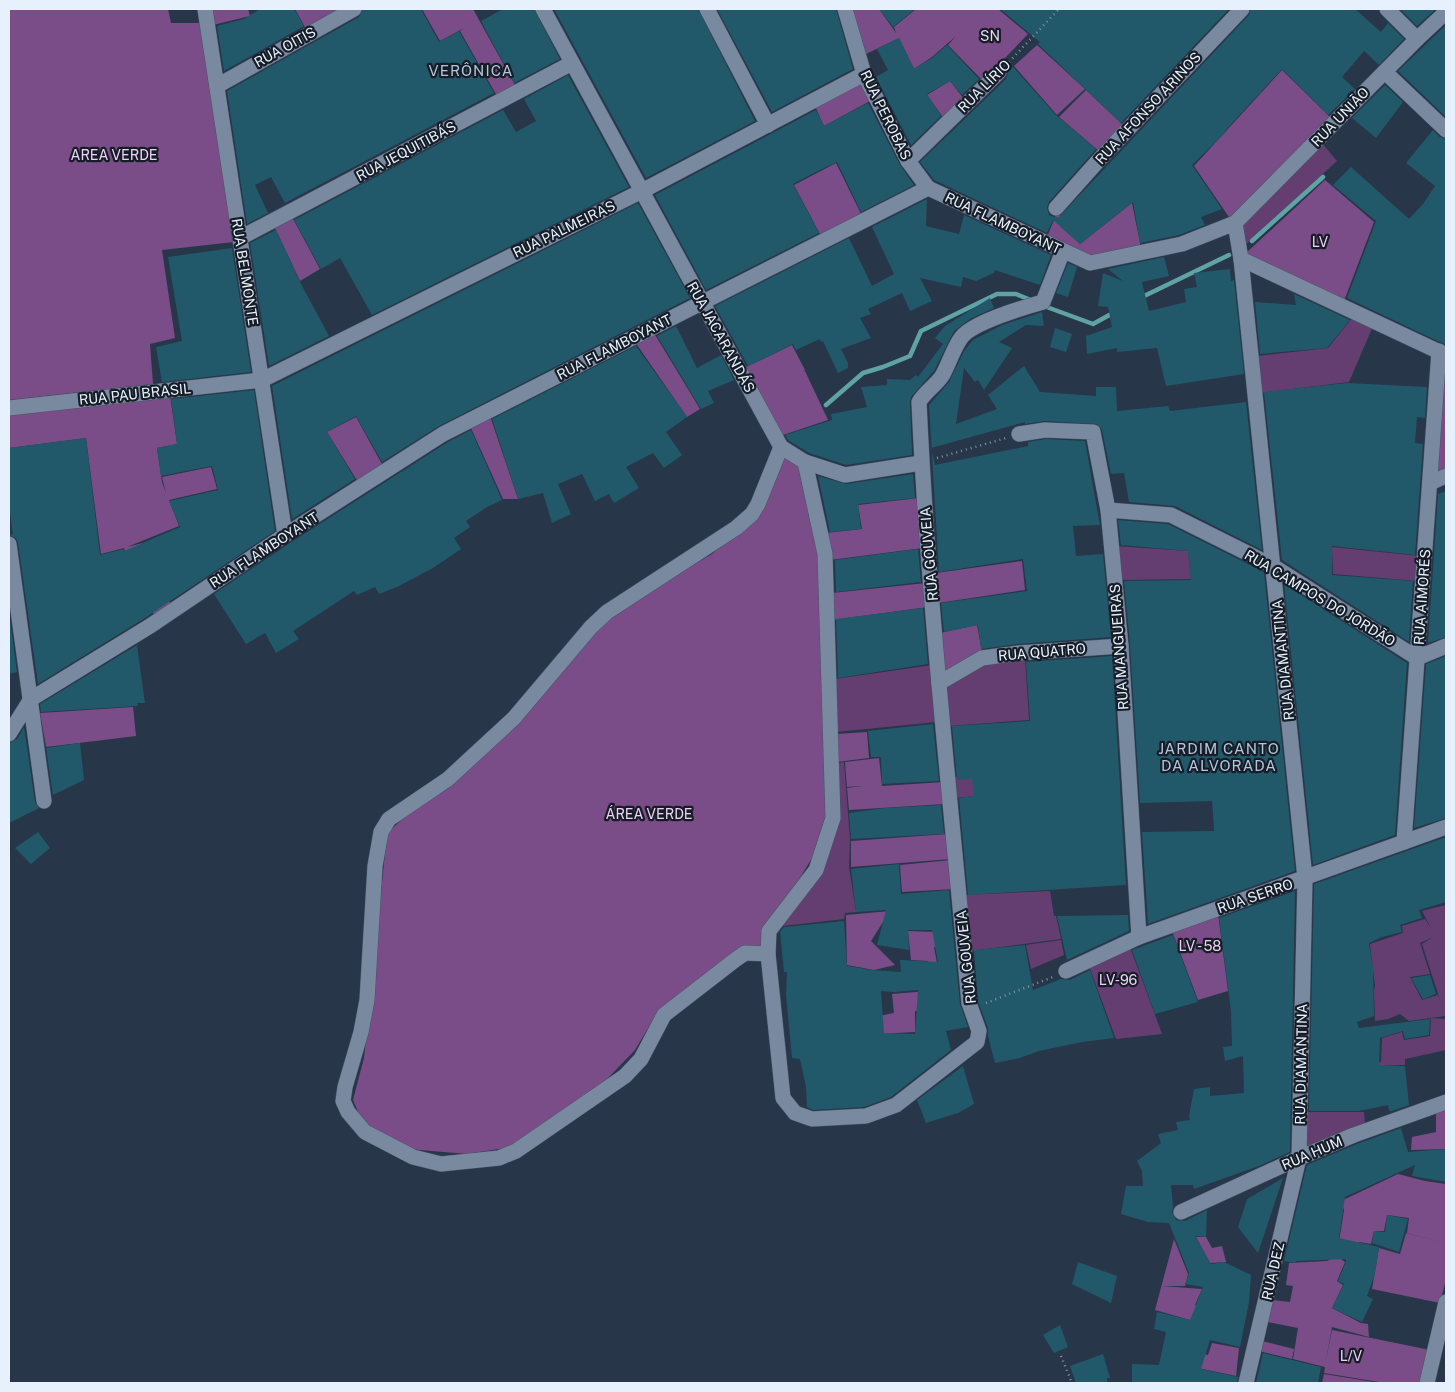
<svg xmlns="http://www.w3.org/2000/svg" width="1455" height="1392" font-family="'Public Sans',sans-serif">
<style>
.green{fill:#653e71;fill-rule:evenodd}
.forest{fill:#7b4d88}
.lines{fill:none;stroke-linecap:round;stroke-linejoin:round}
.stream{stroke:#5fa3a4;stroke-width:4.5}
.building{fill:#22596a;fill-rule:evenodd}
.street-casing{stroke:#475465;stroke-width:16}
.path{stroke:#8591a1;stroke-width:2.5;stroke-dasharray:1 4;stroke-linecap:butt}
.street{stroke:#798aa0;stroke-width:15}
.labels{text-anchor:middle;stroke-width:4.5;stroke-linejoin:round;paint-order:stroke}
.park-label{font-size:14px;fill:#eed3f6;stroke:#161d26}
.street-label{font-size:14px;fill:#e7f1fd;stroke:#161d26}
.neighbourhood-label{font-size:15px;letter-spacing:1px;fill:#b2c5dc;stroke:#161d26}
</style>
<rect width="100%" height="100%" fill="#273649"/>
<g class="green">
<path d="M1322,143L1337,161L1244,246L1241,226Z"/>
<path d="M1353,317L1373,326L1349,382L1260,393L1256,356L1328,348Z"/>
<path d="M1116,546L1188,551L1191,579L1120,580Z"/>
<path d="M1332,547L1420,556L1417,581L1333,574Z"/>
<path d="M1025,657L1029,720L949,726L945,686L983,663Z"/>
<path d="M932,665L937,722L836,732L835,679Z"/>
<path d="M844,762L850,840L849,867L856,912L845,913L844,919L774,927L823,873L839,822L838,763Z"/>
<path d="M1037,768L1040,790L955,798L954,777Z"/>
<path d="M1050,891L1054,916H1056L1061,939L970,951L964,895Z"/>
<path d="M1446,905V1018L1445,1016L1409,1021L1400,1014L1388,1019L1375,1021L1374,990L1375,986L1370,944L1403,933L1402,926L1425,919L1431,928L1422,911ZM1433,937L1422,944L1441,1003L1438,995L1422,1000L1410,977L1430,974L1420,943Z"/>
<path d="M1061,940L1064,955L1031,969L1026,945Z"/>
<path d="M1130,947L1162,1034L1116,1039L1089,966Z"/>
<path d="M1431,1018L1446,1019V1050L1405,1059V1065H1383V1072L1360,1063L1381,1062L1382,1038L1402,1032L1404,1040L1430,1036Z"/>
<path d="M1305,1112H1364L1365,1125L1305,1150Z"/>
</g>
<g class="forest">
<path d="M9,9H168L171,23H202L234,242L162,250L175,338L150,344L153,384L9,400Z"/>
<path d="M210,9H248L250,16L213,25Z"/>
<path d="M295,9H343L306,29Z"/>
<path d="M422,9H473L516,87L497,96L460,31L464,28L440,41Z"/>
<path d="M851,9H879L896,33L894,27L916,9H998L1028,34L983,81L948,45L956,36L932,57L914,69L899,38L864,55Z"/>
<path d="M1037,45L1085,89L1057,115L1014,66Z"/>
<path d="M1282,70L1331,118L1231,220L1194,166Z"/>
<path d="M862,81L872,100L824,126L815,106Z"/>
<path d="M950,81L964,99L944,119L927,95Z"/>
<path d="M1086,90L1124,126L1100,152L1059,117Z"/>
<path d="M836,163L862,216L821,236L794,185Z"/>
<path d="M1325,180L1374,222L1344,301L1245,254Z"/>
<path d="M1132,203L1141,248L1090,258L1047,237L1056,215L1049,211L1051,208L1064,219L1060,226L1080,244Z"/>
<path d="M292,217L320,269L300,281L274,226Z"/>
<path d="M654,333L700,409L687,417L635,342Z"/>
<path d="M792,345L805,370L803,372L805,371L828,420L780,436L744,368Z"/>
<path d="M1445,362L1446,470L1434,476Z"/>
<path d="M170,395L177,444L157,448L156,442L162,482L166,493L162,477L211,467L217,489L169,500L179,526L127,547L143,543L171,605L155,616L141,593L124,548L101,554L86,438L9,448V413Z"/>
<path d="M490,416L518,499H503L470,426Z"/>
<path d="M356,417L383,466L358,482L327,432Z"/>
<path d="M783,452L802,467L819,544L826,815L812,858L787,899L764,949L656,1015L635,1050L607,1079L511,1147L467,1154L408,1149L363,1123L353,1100L364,1058L387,834L406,815L449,788L520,720L598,627L660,584L712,554L755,515Z"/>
<path d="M919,498L923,548L830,560L826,533L862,529L858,505Z"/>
<path d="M1022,561L1025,590L938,603L936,573Z"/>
<path d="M926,583L928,607L832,620V593Z"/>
<path d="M977,625L982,652L944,674L940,633Z"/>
<path d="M133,707L136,736L46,747L40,713Z"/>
<path d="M867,732L869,758L837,762L836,734Z"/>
<path d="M879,758L882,786L944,782L945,804L849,810L847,788L862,786L847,787L845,762Z"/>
<path d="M948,834L951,859L851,867V841Z"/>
<path d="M951,860L954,889L902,892L900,865Z"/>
<path d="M890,911L871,941L895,965L874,970L847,965L846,915Z"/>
<path d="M1218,914L1228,991L1198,1000L1172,931Z"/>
<path d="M908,931L937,932L939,947H934L939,974L931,975L928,961L911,960Z"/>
<path d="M928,991L932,1010L915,1011V1032L860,1035L862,1019L894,1013L892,994Z"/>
<path d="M1446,1108V1149L1411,1150L1412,1137L1436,1132V1112Z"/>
<path d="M1398,1174L1425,1181L1446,1184V1279L1440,1303L1372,1289L1379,1248L1400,1254L1406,1233L1442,1242L1407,1233L1409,1218L1387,1215L1384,1231H1374L1371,1244L1359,1242L1353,1263L1337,1255L1344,1210L1341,1201Z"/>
<path d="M1196,1237H1206L1212,1248L1222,1246L1226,1262L1210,1263Z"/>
<path d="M1174,1239L1188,1274L1185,1286H1162L1202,1289L1195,1305L1216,1309L1211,1326L1155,1310Z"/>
<path d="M1337,1256L1345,1262L1337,1281L1343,1285L1332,1308L1361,1323L1368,1324L1369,1337L1332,1327L1325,1365L1332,1330L1430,1350L1422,1383H1385L1324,1373L1325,1367L1293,1359L1298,1328L1267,1322L1272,1300L1290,1302L1293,1286L1286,1285L1289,1263L1327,1261Z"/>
<path d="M1262,1341L1294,1349L1292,1359L1259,1351Z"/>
<path d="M1212,1343L1239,1348L1236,1376L1198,1368L1170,1348L1208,1355Z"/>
<path d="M1324,1374L1380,1383H1322Z"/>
</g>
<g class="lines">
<g class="stream">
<path d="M1252,241L1323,177"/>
<path d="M1140,298L1229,255"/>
<path d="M1044,306L1093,324L1113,313"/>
<path d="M826,405L863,373L883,367L910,356L921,331L997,294H1016L1033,301"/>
</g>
</g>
<g class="building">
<path d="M260,9H294L304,26L224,71L217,26L244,19Z"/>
<path d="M363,9H421L439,42L459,31L494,93L285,203L271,177L255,185L268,213L247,224L227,91L359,17Z"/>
<path d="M503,9H534L560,59L514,83L481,21Z"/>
<path d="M554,9H698L755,121L646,178Z"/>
<path d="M717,9H836L853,69L772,112Z"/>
<path d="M879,9H915L893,27Z"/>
<path d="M1000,9H1229L1121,123L1038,44L1040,42Z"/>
<path d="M1251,9H1355L1381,32L1388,23L1404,39L1379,65L1364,51L1342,77L1355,89L1328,115L1282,69L1225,131L1226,132L1192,165L1222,209L1201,217L1205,225L1179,235L1140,243L1133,202L1080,244L1053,220L1047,233L934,180L920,162L1006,79L1008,71L1013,67L1057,116L1096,149L1049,202L1047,207L1049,215L1054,217H1059L1249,15Z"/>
<path d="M1400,9H1436L1417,26Z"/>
<path d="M1446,25V117L1398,71Z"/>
<path d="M899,38L914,69L932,58L947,45L979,79L962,95L950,81L927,94L941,116L911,145L876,77L888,70L877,49Z"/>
<path d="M568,75L629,187L372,315L340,258L321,269L294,220L503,110L516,132L536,121L524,99Z"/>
<path d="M1385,85L1403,102L1376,138L1352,118Z"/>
<path d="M868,103L900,165L914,185L861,212L837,162L820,170L793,184L819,233L706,290L655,195L816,110L824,126Z"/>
<path d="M1433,130L1440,137L1446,139V345L1347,298L1376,221L1333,185L1351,167L1409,219L1423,204L1435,186L1406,163Z"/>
<path d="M927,199L926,226L959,234L964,215L1051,255L1040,285L995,270L994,273L976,281L963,277L961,287L920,278L932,301L910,311L902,293L868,309L871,314L860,318L871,338L841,349L848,363V368L838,373L823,341L821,342L820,339L796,350L793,344L748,366L715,306L849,238L872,286L894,274L872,227Z"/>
<path d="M638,203L690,298L439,426L382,462L356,416L327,432L355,479L292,519L272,386Z"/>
<path d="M276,230L300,282L329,336L269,366L250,243Z"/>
<path d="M232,248L251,372L162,382L156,347L182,341L168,257Z"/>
<path d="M1164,257L1169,276L1142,282L1149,311L1186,302L1184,289L1197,287L1194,273L1230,269L1231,281L1234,280L1244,374L1166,386L1157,348L1117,352V348L1087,354L1086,336L1112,327L1108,307L1098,306L1103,273L1123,281L1108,269Z"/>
<path d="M1068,263L1077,267L1068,297L1056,293Z"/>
<path d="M1294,294L1350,320L1327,348L1260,354L1255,302L1296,305Z"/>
<path d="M990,298L994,308L970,319L954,331L934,371L911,397L910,402L912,455L846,465L809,453L788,440L785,435L832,420L831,414L867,407L861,387L887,385V379L910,380L916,375L918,377L943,344L935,338L945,326Z"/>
<path d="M1042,312L1044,326L1026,325L999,342L1012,348L984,390L978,380L975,382L964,368L956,424L997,409L988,395L1024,366L1040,392L1096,396V387H1116L1117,411L1168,406L1170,411L1246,402L1262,550L1175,506L1129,502L1124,473L1111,474L1102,430L1097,424L1045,421L1025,424V422L931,448L935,465L1028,446V442L1046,439L1085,441L1100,525L1073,526L1076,556L1103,554L1111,637L1018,644L981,649L978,625L944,632L941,603L1027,591L1023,559L939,572L929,405L949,382L964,351L973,340L1002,325Z"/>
<path d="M676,326L697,368L721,355L734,380L708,391L714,403L701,409L657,336Z"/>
<path d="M1055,328L1072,334L1066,352L1050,347Z"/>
<path d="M636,346L687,417L666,432L682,455L664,468L653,453L626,467L639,488L614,503L609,494L595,501L582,474L558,484L571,514L552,523L543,493L518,499L492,419Z"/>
<path d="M1347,383L1427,387L1425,418L1417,417L1415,443L1423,444L1415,555L1332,546V575L1413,581L1409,642L1282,560L1264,392Z"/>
<path d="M254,390L275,531L145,618L38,684L18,543L16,538L9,535L13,534L9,506V448L86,438L100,555L124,549V551L180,527L169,501L218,490L212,466L161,476L157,448L177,444L171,399Z"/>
<path d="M471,430L502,500L487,507L466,521L470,527L454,538L461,549L433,568L397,587L379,594L375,587L357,595L354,591L293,631L299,639L276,653L265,633L246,644L214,594L290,543L448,442Z"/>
<path d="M913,474L915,498L858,504L861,529L830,532L818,476L846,484Z"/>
<path d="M1446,491V637L1428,643L1438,494Z"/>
<path d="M1118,520L1168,524L1264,572L1295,871L1148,924L1142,832L1214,831L1213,814L1212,801L1140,803L1130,645L1124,581L1191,580L1188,551L1121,545Z"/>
<path d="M918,549L921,582L836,592L835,560Z"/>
<path d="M1284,584L1407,663L1395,835L1313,865Z"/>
<path d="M923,608L928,664L838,678L836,619Z"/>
<path d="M9,612L17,672L9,674Z"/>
<path d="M137,645L145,703H137L138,706L41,712L40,704Z"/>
<path d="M1112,656L1126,885L968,895L959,798L974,796L972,779L957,780L952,726L1030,721L1026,662Z"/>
<path d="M1446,656V818L1414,828L1426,664Z"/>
<path d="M933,724L939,781L882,784L881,757H871L868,731Z"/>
<path d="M24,727L35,802L39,808L9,823V743L17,739Z"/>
<path d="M80,743L84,780L53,795L46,748Z"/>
<path d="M941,805L944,834L851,839L849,813L885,808Z"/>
<path d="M38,832L50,848L31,864L15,848Z"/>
<path d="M1446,837V902L1419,910L1422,918L1400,925L1402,932L1382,937L1369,943L1373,968L1374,1016L1357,1022L1359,1028L1430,1019L1429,1035L1405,1039L1403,1031L1380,1038L1379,1065L1405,1066L1409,1105L1392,1111H1389L1388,1105L1359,1111H1309L1314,884Z"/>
<path d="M899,864L901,894L949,890L960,1004L968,1027L946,1031L951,1050L891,1097L864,1107L813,1110L807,1107L806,1087L800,1059L792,1058L786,995L787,972H784L780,932L784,927L844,921L847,966L872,970L901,972L900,960L938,962L932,930H908L909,950L877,945L886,910L856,912L851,869ZM918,990L915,1034L884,1033L881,991L894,992Z"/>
<path d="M1295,891L1290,1152L1259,1166L1194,1189L1193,1185H1171L1173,1207L1172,1212L1176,1220L1185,1221L1207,1210L1206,1237L1195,1236L1211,1264L1224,1262L1251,1275L1249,1302L1240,1347L1210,1340L1201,1369L1238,1377L1237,1383H1132V1364L1159,1365L1166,1332L1154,1329L1157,1312L1190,1320L1203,1287L1185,1284L1189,1273L1169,1223L1148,1222L1121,1214L1126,1186H1143L1142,1171L1137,1161L1161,1143L1158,1134L1178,1130L1176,1122L1190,1120L1189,1116L1194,1089L1210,1087V1096L1244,1093L1243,1056L1225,1061L1223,1047L1232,1046L1231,1011L1219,918Z"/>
<path d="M1128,915L1129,931L1067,960L1057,916Z"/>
<path d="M1173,935L1198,1002L1155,1014L1132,950Z"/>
<path d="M1025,945L1033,990L1061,979L1070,980L1090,970L1114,1038L1082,1042L1039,1051L1020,1058L995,1063L988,1036V1028L978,1001L974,950Z"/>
<path d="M1430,975L1436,994L1423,999L1411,978Z"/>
<path d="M963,1066L974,1104L958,1113L926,1123L917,1100Z"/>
<path d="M1401,1128L1408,1152L1446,1149V1182L1412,1176L1415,1165L1345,1197L1339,1238L1379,1247L1375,1274L1367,1296L1373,1299L1362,1322L1332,1308L1344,1284L1338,1281L1347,1259L1296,1261V1263L1284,1261L1307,1165L1357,1144Z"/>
<path d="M1283,1178L1258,1253L1238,1227L1247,1199Z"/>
<path d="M1387,1215L1408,1219L1399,1252L1372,1243L1374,1231L1385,1232Z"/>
<path d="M1078,1262L1117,1276L1111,1303L1072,1284Z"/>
<path d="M1060,1325L1068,1347L1054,1353L1043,1335Z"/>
<path d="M1263,1353L1321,1367L1318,1383H1256Z"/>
<path d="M1103,1354L1110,1378H1107V1383H1076L1070,1366Z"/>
</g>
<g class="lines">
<defs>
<g id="street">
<path d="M205,9L285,535"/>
<path d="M543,9L781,447L805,462L845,475L921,463"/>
<path d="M707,9L768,125"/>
<path d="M845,9L864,74L908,161L928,188"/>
<path d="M1387,9L1417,39"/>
<path d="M1385,72L1446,130"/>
<path d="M217,86L354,9"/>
<path d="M908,161L999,72"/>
<path d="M1056,208L1097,162L1242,9"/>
<path d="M1235,223L1241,259L1305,878L1299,1158L1246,1383"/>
<path d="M240,238L572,63"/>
<path d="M1241,259L1446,355"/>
<path d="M9,408L262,380L642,191L864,74"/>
<path d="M1019,434L1045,430L1093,432L1108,510L1121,646L1139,937"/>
<path d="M805,462L825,554L833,818L816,870L769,931L768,954L783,1098L795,1113L812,1119L866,1116L896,1105L977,1042L979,1031L969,1003C951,803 928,603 919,402C925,392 935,386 942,376C949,364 953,349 961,338C971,323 1025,307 1043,302L1063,251"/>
<path d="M1430,483L1446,476"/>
<path d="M1108,510L1171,515L1273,566L1417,658L1446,646"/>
<path d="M9,544L44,801"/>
<path d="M939,683L982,658L1019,653L1121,646"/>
<path d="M9,734L31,699L150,626L285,535L443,434L928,188L1090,263L1182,244L1235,223L1417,39L1446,12"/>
<path d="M1404,842L1439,351"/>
<path d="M768,954L745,953L735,960L664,1015L641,1059L625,1076L516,1151L499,1158L441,1164L413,1157L365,1132L348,1112L343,1101L345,1087L361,1032L367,1000L375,866L381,832L389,819L448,779L514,718L591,627L607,612L736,528L752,514L758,504L781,447"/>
<path d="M1066,971L1139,937L1446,827"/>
<path d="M1181,1212L1299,1158L1354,1135L1446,1102"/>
<path d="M1427,1383L1446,1302"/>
</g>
</defs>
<use href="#street" class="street-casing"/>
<g class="path">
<path d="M1009,62L1059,9"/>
<path d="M937,458L1006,438"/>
<path d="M986,1003L1053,977"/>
<path d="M1061,1356L1072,1383"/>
</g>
<use href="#street" class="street"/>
</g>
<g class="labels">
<g class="park-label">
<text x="990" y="41">SN</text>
<text x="114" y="160">AREA VERDE</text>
<text x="1320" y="247">LV</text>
<text x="649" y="819">ÁREA VERDE</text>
<text x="1200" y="951">LV - 58</text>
<text x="1118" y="985">LV-96</text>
<text x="1351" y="1361">L/V</text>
</g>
<g class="street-label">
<text transform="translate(285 47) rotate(-29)" y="5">RUA OITIS</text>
<text transform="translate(984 86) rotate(-45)" y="5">RUA LÍRIO</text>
<text transform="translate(1148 108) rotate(-47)" y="5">RUA AFONSO ARINOS</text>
<text transform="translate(886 115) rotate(64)" y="5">RUA PEROBAS</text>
<text transform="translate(1340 117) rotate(-46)" y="5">RUA UNIÃO</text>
<text transform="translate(406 151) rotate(-28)" y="5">RUA JEQUITIBÁS</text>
<text transform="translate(1003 223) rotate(25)" y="5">RUA FLAMBOYANT</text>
<text transform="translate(564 229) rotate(-26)" y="5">RUA PALMEIRAS</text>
<text transform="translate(245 272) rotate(81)" y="5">RUA BELMONTE</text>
<text transform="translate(721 337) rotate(61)" y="5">RUA JACARANDÁS</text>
<text transform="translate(614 347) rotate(-27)" y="5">RUA FLAMBOYANT</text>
<text transform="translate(135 394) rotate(-6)" y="5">RUA PAU BRASIL</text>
<text transform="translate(264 550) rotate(-33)" y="5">RUA FLAMBOYANT</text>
<text transform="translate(929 554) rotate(-95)" y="5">RUA GOUVEIA</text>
<text transform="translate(1422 597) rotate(-86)" y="5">RUA AIMORÉS</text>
<text transform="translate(1320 598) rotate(31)" y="5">RUA CAMPOS DO JORDÃO</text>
<text transform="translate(1119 647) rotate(-94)" y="5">RUA MANGUEIRAS</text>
<text transform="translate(1042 652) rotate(-5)" y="5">RUA QUATRO</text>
<text transform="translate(1283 660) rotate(-96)" y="5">RUA DIAMANTINA</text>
<text transform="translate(1255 896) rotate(-19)" y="5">RUA SERRO</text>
<text transform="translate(966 957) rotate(-96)" y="5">RUA GOUVEIA</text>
<text transform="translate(1301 1064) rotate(-89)" y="5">RUA DIAMANTINA</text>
<text transform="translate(1312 1153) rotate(-23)" y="5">RUA HUM</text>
<text transform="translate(1273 1271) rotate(-77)" y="5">RUA DEZ</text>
</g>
<g class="neighbourhood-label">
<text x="471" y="76">VERÔNICA</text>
<text x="1219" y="754">JARDIM CANTO<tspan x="1219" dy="17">DA ALVORADA</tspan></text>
</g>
</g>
<rect width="1455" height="1392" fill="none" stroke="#e7f1fd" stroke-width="20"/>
</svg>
